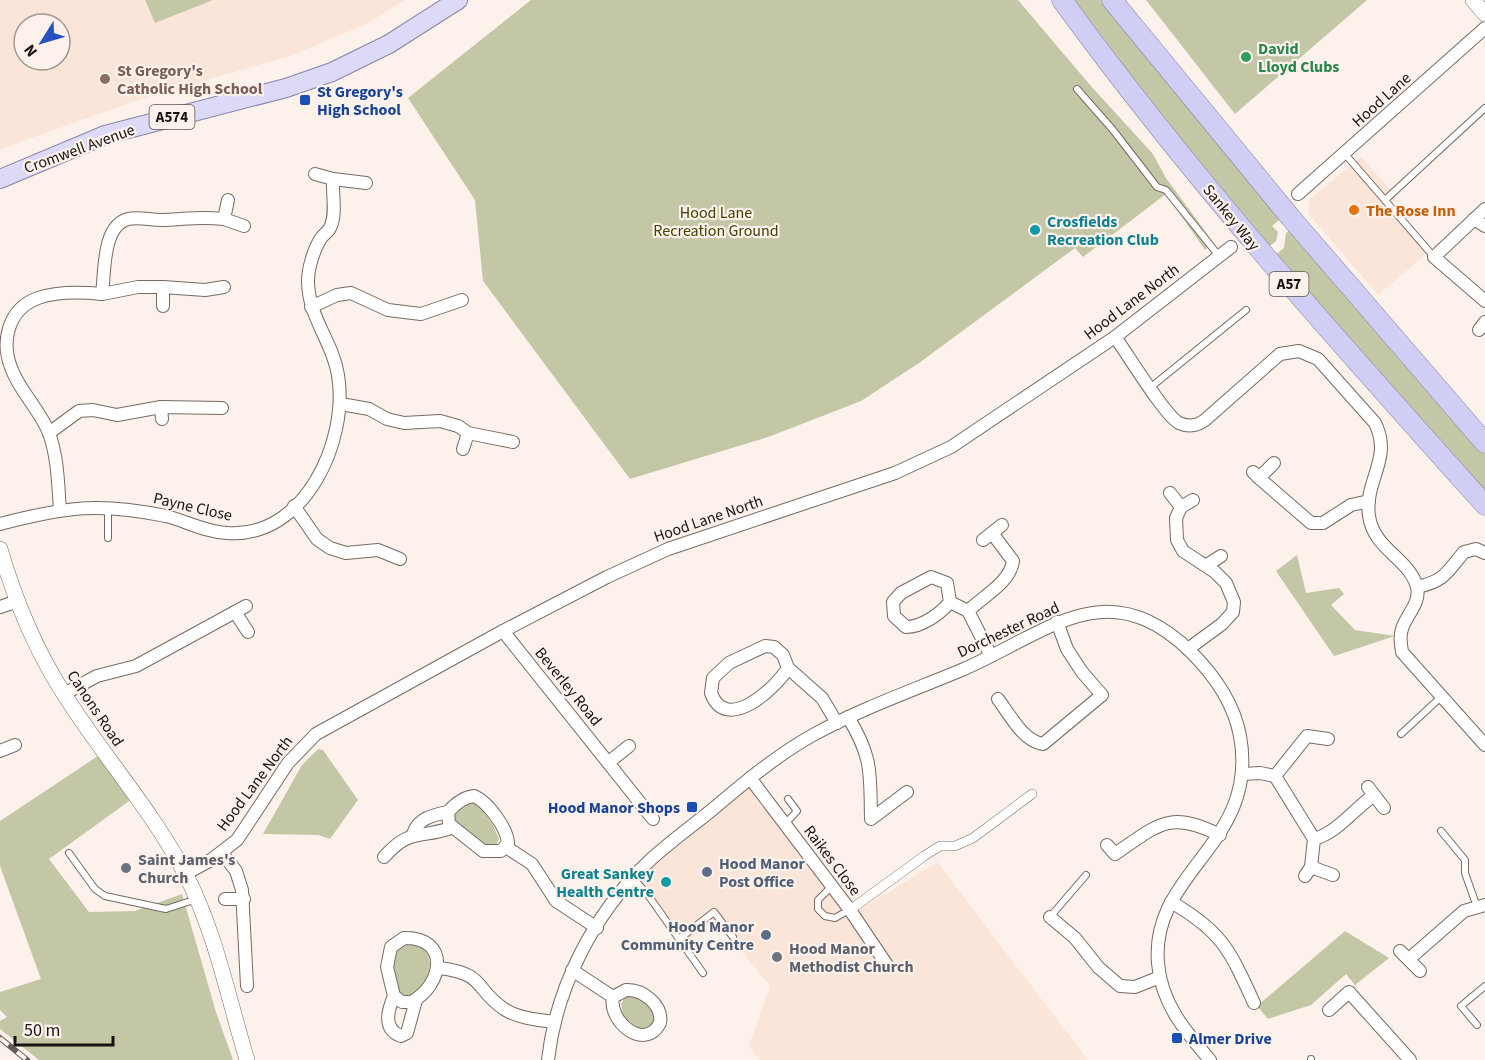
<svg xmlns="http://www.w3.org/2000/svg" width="1485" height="1060" font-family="'Source Sans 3',sans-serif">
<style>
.built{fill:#fbe5d9;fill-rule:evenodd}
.green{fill:#c4c7a6}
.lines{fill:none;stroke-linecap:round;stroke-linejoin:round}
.service-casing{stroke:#766a63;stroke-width:8}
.pedestrian-casing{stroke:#766a63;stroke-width:10}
.minor-casing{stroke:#766a63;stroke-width:14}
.tertiary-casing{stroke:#766a63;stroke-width:16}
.primary-casing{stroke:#8884a3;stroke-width:20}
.trunk-casing{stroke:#8884a3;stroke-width:21}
.service{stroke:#fff;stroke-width:6}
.pedestrian{stroke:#fff;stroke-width:9}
.minor{stroke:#fff;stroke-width:12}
.tertiary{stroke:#fff;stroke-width:15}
.primary{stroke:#dcdaf7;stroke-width:18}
.trunk{stroke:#d0cef4;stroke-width:20}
.rail-casing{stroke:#625b57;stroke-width:6}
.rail{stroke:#fdf1eb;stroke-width:4;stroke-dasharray:11;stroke-linecap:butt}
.leisure-dot{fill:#2e9e5b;stroke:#fdf1eb;stroke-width:2}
.education-dot{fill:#8d6e63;stroke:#fdf1eb;stroke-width:2}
.transit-dot{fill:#1a4fb4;stroke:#fdf1eb;stroke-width:2}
.food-dot{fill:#e8710a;stroke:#fdf1eb;stroke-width:2}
.culture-dot{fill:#0f9aa8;stroke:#fdf1eb;stroke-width:2}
.worship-dot{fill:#6b7280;stroke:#fdf1eb;stroke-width:2}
.service-dot{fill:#5c6f8a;stroke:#fdf1eb;stroke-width:2}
.labels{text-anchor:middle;stroke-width:4.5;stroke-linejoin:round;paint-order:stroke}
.shield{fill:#fdf1eb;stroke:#5d5652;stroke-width:1.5}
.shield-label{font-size:15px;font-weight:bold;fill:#181310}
.leisure-label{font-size:16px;font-weight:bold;fill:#27864d;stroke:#fdf1eb;text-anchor:start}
.education-label{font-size:16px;font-weight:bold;fill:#785e54;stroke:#fdf1eb;text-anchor:start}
.transit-label{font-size:16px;font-weight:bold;fill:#164399;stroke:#fdf1eb;text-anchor:start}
.street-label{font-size:16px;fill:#181310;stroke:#fdf1eb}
.food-label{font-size:16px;font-weight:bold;fill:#c56008;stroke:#fdf1eb;text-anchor:start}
.park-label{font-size:16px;fill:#414203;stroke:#fdf1eb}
.culture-label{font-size:16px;font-weight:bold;fill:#0d838f;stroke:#fdf1eb;text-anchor:start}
.worship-label{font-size:16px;font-weight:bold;fill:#5b616d;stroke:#fdf1eb;text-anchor:start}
.service-label{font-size:16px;font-weight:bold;fill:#4e5e75;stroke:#fdf1eb;text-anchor:start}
</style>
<rect width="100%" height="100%" fill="#fdf1eb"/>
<g class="built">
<path d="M0,0H404L367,24L290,56L144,98L0,149ZM24,24H60V60H24Z"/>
<path d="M1361,157L1397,197L1392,203L1395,207L1390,212L1426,254L1378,295L1308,213L1309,200Z"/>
<path d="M755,781L855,913L937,862L1088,1060H760L749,1046L770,986L716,919L681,946L633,879Z"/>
</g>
<g class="green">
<path d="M145,0H213L155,23Z"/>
<path d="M531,0H1018L1090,85L1153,154L1166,178L1213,242L1205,250L1166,194L1083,257L1075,248L919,363L861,401L771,436L630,479L483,281L475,200L408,98Z"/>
<path d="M1071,0H1103L1280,219L1272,226L1278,232L1276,241L1267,248Z"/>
<path d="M1146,0H1367L1235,114Z"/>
<path d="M1290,230L1485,454V497L1274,256L1284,248L1286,233Z"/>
<path d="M1297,555L1306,593L1339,588L1344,594L1331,605L1355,630L1395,636L1334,656L1276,571Z"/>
<path d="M318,749L323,750L358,800L330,839L318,835L263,834L302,765Z"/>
<path d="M104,752L136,796L49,859L89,912L135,911L182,894L216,1012L233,1060H39L0,1029V1021L7,1017L0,1010V992L41,979L0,866V821Z"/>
<path d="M468,802L477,803L493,825L499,839L496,845H485L455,824V814Z"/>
<path d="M1345,931L1389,958L1355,985L1346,974L1311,1005L1268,1019L1257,1006Z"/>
<path d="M402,943L422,946C438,963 427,983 411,997H405L395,989L391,957Z"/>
<path d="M631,995L644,1000L655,1013L654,1024L648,1028H637L623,1016L621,1004L625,998Z"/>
</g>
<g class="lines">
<defs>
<g id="service">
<path d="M1077,89L1113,130L1157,187L1166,190L1219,256"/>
<path d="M1345,154L1434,257"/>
<path d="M1385,200L1485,108"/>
<path d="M1151,387L1246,310"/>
<path d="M108,507V538"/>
<path d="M1401,734L1441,697"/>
<path d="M785,824L797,811L788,799"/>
<path d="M1441,831L1465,860V873L1477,907"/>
<path d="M69,853L95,889L105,896L166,909L197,899"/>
<path d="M633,878L648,895L703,973"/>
<path d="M832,886L818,900V909L825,916L835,918L849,910"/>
<path d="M1050,917L1086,875"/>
<path d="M679,939L714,912L733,937"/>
<path d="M1477,1025L1461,1006L1485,986"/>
<path d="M1311,1059V1060"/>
</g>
<path id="pedestrian" d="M850,910L924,856L940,846H955L973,838L1032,794"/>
<g id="minor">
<path d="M315,174L333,179"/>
<path d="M1298,194L1485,28"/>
<path d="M228,200L224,219L244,226"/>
<path d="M1485,209L1434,257L1485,301"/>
<path d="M1474,219L1485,226"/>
<path d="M102,294L138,287H163"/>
<path d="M163,306V287L205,290L224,287"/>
<path d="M311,307L337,295L351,293L388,310L421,314L462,300"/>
<path d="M1479,330L1485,322"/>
<path d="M1115,337C1127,353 1165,416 1179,423C1188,427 1197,426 1205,420L1280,354L1299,351L1318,359L1375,423C1393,459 1364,480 1369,516C1374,550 1409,558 1417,587C1421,603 1406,615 1402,629C1399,637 1401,644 1402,652L1485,745"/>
<path d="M341,404L369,409L387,419L404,423L440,421L458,426L468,433"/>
<path d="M162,419L161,407L222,408"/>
<path d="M49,433L79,411L93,410L117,415L161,407"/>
<path d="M463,449L468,433L513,442"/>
<path d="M1253,472L1259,478L1274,463"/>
<path d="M1259,478L1311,523H1323L1351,505L1369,501"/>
<path d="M1170,493L1181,507L1193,500"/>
<path d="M294,506L317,539L330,548L346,553L378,550L400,559"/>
<path d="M1181,507L1176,518L1177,540L1183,551L1215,572L1226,583L1234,602L1233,612L1222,624L1188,649"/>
<path d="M60,510C58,484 58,458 49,433C40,410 21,393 12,370C0,342 8,309 38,298C58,291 82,292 102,294C105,272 102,226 128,219C140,216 152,221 165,220C188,219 199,216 224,219"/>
<path d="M0,524C66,507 98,502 166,516C186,521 205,532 227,533C305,539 349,440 338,375C333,342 308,317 308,281C308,268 314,249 321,238C323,235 328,232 330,228C337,215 332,193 333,179L366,183"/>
<path d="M983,540L1002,525"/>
<path d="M1207,565L1221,556"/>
<path d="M931,577L947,583L950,602C940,614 922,627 906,627L894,616L893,602L901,593Z"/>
<path d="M1417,587C1445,581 1446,573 1464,552L1476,549L1485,553"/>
<path d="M950,602L968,611L991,656"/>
<path d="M246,606L235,612L248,632"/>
<path d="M0,607L18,601"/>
<path d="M968,611C983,596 1010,583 1013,561L992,533"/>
<path d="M503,631L653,819"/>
<path d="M788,668C775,689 726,734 711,693L713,678L729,663L765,646L774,647L783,655L788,668L822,698L837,723"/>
<path d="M64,694L97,676L136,666L235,612"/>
<path d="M998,699C1010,715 1023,741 1043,744L1102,695L1082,672L1067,649L1057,622"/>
<path d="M848,717C873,758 870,773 871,819L907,792"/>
<path d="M0,751L15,745"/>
<path d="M609,762L629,746"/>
<path d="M1243,774L1260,773L1275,776"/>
<path d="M750,778L850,910L887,965"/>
<path d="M1368,787L1384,808"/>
<path d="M474,796C488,802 507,828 508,843L501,851H483L449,824L448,812C455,804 464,797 474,796Z"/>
<path d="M413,834C418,818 433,815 448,812"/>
<path d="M1314,839C1337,833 1353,810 1373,796"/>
<path d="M1107,845L1115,854C1159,824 1169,810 1220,835"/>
<path d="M506,847L532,864L556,901L597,928"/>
<path d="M222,853L236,871L242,890L247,986"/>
<path d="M384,857C410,828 418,839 451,828"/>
<path d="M1311,867L1314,839L1275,776L1307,736L1328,739"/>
<path d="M185,874L211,860L237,840L288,763L316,734L503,631L607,577L668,549L895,473L951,447L1115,337L1231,247"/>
<path d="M1305,876L1311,867L1333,875"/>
<path d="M225,899H244"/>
<path d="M1171,902C1223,932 1230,951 1254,1003"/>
<path d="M1050,917L1075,938L1098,967L1120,986L1135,987L1160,977"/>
<path d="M404,938C451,937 443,986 411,1002H402L394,996L387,967L391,947Z"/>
<path d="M1400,951L1420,971"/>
<path d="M1409,959L1464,911L1485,905"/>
<path d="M439,968C487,974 473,988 504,1009C518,1018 537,1020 554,1022"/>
<path d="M572,970L613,997"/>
<path d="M626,990C643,989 663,1005 660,1023C645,1052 608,1022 613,997Z"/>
<path d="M394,996C388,1010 382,1029 401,1036L407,1033L416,1000"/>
<path d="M1329,1010L1349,992L1410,1060"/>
<path d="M548,1060C556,987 594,914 647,863C667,844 691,827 713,809C745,782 777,755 813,735C862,708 914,690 964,669C1047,633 1107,570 1191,652C1215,676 1234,703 1240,736C1260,844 1150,871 1158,963C1161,1003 1185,1031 1210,1060"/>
</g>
<g id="tertiary">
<path d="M1473,0L1485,14"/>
<path d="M0,549C15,600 35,649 64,694C103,756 152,810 186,875C216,934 228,997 247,1060"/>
</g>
<path id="primary" d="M0,179L105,135L286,88L332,72L389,44L458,0"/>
<g id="trunk">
<path d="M1062,0C1191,178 1338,341 1485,505"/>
<path d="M1112,0L1291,218L1485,443"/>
</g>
</defs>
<use href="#service" class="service-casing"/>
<use href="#pedestrian" class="pedestrian-casing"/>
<use href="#minor" class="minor-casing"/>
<use href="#tertiary" class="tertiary-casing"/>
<use href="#primary" class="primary-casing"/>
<use href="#trunk" class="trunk-casing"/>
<use href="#service" class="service"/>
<use href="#pedestrian" class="pedestrian"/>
<use href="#minor" class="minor"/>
<use href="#tertiary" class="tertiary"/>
<use href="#primary" class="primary"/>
<use href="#trunk" class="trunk"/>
<defs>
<path id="rail" d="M0,1038L27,1060"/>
</defs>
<use href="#rail" class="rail-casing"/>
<use href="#rail" class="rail"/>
</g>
<circle class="leisure-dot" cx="1246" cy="57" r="6"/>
<circle class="education-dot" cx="105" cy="79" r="6"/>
<g class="transit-dot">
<rect x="299" y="94" width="12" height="12" rx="3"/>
<rect x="686" y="801" width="12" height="12" rx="3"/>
<rect x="1171" y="1032" width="12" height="12" rx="3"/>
</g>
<circle class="food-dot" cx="1354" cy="210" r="6"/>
<g class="culture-dot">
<circle cx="1035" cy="230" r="6"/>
<circle cx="666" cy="882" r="6"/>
</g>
<g class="worship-dot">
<circle cx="126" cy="868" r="6"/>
<circle cx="777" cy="957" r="6"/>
</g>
<g class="service-dot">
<circle cx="707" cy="872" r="6"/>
<circle cx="766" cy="935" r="6"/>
</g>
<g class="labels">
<g class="shield">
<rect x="149.5" y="105" width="45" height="24" rx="4.5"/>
<rect x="1269.5" y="272" width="39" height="24" rx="4.5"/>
</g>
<g class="shield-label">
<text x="172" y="122">A574</text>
<text x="1289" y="289">A57</text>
</g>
<g class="leisure-label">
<text x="1258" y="54">David<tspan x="1258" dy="18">Lloyd Clubs</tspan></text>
</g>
<g class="education-label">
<text x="117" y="76">St Gregory's<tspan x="117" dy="18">Catholic High School</tspan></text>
</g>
<g class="transit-label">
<text x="317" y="97">St Gregory's<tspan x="317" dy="18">High School</tspan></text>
<text x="680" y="813" text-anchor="end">Hood Manor Shops</text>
<text x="1189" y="1044">Almer Drive</text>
</g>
<g class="street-label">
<text transform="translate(1381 99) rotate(-42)" y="6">Hood Lane</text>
<text transform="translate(79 148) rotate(-20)" y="6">Cromwell Avenue</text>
<text transform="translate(1232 217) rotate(51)" y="6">Sankey Way</text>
<text transform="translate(1131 301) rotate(-37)" y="6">Hood Lane North</text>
<text transform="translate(193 506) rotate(13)" y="6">Payne Close</text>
<text transform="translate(708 518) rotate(-19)" y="6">Hood Lane North</text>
<text transform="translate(1008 629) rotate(-25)" y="6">Dorchester Road</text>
<text transform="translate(569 686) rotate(51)" y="6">Beverley Road</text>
<text transform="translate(96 708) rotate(56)" y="6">Canons Road</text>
<text transform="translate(254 783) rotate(-53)" y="6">Hood Lane North</text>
<text transform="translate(833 860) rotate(53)" y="6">Raikes Close</text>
</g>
<g class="food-label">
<text x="1366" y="216">The Rose Inn</text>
</g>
<g class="park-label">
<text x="716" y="218">Hood Lane<tspan x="716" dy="18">Recreation Ground</tspan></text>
</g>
<g class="culture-label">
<text x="1047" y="227">Crosfields<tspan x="1047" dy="18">Recreation Club</tspan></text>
<text x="654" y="879" text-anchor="end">Great Sankey<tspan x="654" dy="18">Health Centre</tspan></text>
</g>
<g class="worship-label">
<text x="138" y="865">Saint James's<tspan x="138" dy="18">Church</tspan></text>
<text x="789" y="954">Hood Manor<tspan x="789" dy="18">Methodist Church</tspan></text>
</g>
<g class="service-label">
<text x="719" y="869">Hood Manor<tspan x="719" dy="18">Post Office</tspan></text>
<text x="754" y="932" text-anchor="end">Hood Manor<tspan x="754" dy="18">Community Centre</tspan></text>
</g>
</g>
<g transform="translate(42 42) rotate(233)"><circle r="28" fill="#fdf1eb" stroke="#a19893" stroke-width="1.5"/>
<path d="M0-4.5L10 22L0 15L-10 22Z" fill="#2652c0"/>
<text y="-9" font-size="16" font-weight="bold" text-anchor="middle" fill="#181310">N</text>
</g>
<path d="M15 1036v9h98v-9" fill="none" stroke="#181310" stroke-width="3"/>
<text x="24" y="1036" font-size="18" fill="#181310" stroke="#fdf1eb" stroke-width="4.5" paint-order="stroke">50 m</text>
</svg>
